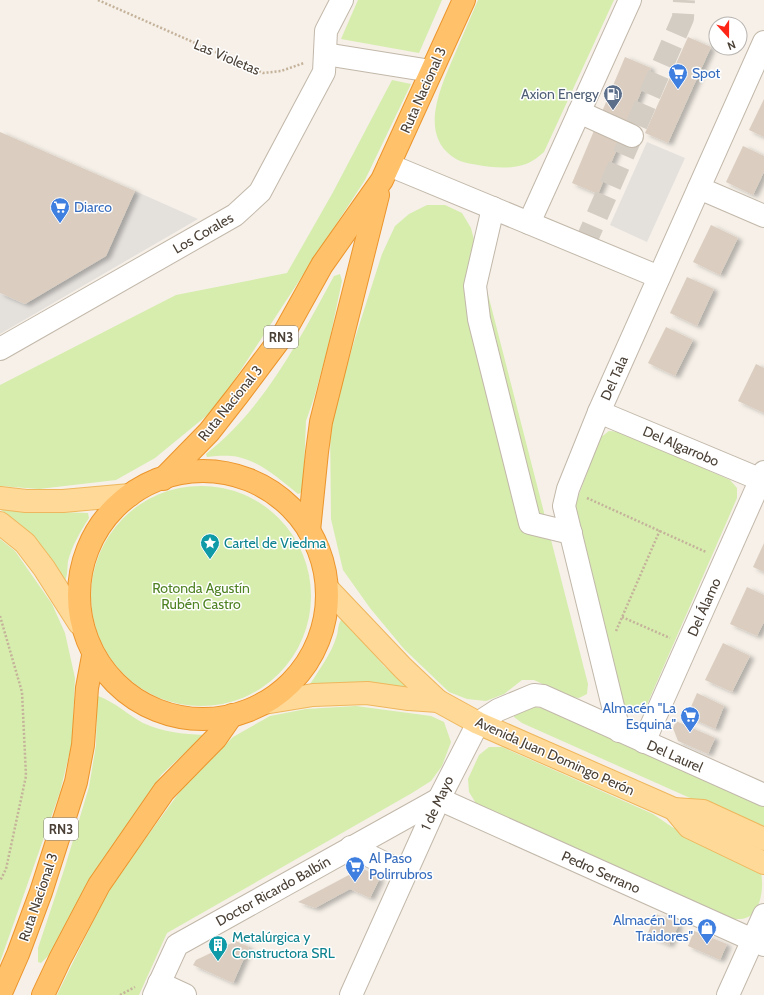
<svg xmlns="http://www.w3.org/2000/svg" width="764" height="995" font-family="Cabin,sans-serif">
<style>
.green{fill:#d6edae}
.parking{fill:#e4e1dd}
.building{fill:#dbcec0;filter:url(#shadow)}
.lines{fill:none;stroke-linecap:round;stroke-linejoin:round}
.minor-tunnel{stroke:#d4cdc4;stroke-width:22;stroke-dasharray:22 11;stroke-linecap:butt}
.minor-casing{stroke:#c2b8aa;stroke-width:24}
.major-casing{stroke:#efb75d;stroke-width:24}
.highway-casing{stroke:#ec952c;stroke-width:24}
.path{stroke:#c5b29a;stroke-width:2.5;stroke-dasharray:2 2;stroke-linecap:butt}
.minor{stroke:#fff;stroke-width:22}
.major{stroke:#ffd998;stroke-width:22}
.highway{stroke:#ffc16a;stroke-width:22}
.labels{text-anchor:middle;stroke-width:3;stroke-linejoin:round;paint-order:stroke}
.shield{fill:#fff;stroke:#807972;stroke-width:1}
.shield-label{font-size:13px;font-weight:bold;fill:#4a4036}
.street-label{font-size:14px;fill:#4a4036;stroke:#fff}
.shop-label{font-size:14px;fill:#366cbe;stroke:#fff;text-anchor:start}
.service-label{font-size:14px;fill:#4e5e75;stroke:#fff;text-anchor:end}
.culture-label{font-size:14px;fill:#0d838f;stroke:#fff;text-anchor:start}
.park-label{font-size:14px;fill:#4f8223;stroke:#fff}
</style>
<defs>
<filter id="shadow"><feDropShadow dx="4.5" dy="2.5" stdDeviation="2" flood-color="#0004"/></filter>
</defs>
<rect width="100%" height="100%" fill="#f6f0e8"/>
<g class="green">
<path d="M358,0H442L419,53L341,39Z"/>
<path d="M478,0H614L544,152C540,155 536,159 532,161C517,170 494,168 478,165C473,164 465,163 460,161C416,139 440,89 454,56C462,37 470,19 478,0Z"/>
<path d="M392,80L411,84L365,180L216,408L155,458L116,480L39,489L0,486V385L176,295L287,273L332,194Z"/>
<path d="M427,205H445L462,213L471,228L588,684L587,694L579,698L570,697L534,680H522L504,694L486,701L467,699L449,692L404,649L370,608L343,570L331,519L330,423L356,335L382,254L395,226L409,214Z"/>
<path d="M340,274L342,281L328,347L314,398L306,421L303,492L298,494C279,479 261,462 238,457C228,455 217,456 207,457L206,454C264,409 299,340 334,276Z"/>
<path d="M609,431L622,432L730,480L737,488V498L646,707L640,713L630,712L623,706L574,508L600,438Z"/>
<circle cx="201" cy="596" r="110"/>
<path d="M2,508L26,511L88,513L89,518C80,532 72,546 68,561C67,569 68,576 64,583L34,538L20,524L1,510Z"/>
<path d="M0,539L15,551L52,604L65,633L75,678L72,743L60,792L0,962Z"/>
<path d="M341,620L346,621L384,666L410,689L365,683L310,684C318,672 332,652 336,638C339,631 337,626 341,620Z"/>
<path d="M98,696C115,702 128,715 143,723C162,732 183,734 204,735L162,774L145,798L91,880L51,953L41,963L38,962V948L65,867L89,787L96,745L97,703Z"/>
<path d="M356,706L431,716L444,722L451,742L442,766L431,781L412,793L167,933L139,995H57L110,887L184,786L233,737L270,716L306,709Z"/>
<path d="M525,707H535L546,709L764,807V831L522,723L514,717V711Z"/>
<path d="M489,747H502L653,814L672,827L760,868C764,881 763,907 750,916C744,920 738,919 731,919L477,805L469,792L468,779L479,755Z"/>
</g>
<g class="parking">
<path d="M647,142L685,158L647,242L610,225Z"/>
<path d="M135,191L198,219L0,334V293L25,304L106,256Z"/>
</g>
<g class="building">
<path d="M688,37L711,47L668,143L645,133Z"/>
<path d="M625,57L651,68L598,194L572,183Z"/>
<path d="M764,99V137L749,130Z"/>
<path d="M0,132L135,191L106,256L25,304L0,293Z"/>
<path d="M743,146L764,156V172L753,195L726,182Z"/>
<path d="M711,225L738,238L720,275L693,262Z"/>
<path d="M687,277L714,289L697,326L670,313Z"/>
<path d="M666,327L693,340L675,376L648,363Z"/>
<path d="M756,364L764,368V413L738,401Z"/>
<path d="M764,543V572L753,567Z"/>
<path d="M747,587L764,595V622L757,636L730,624Z"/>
<path d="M723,643L750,656L732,692L705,680Z"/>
<path d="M697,693L724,706L715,729L687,716Z"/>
<path d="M676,721L715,738L708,754L678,741L673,728Z"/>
<path d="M362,868L380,878L370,898L350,889L315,908L298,902Z"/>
<path d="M656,914L679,924L669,945L647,935Z"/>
<path d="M694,931L727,944L720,960L688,946Z"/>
<path d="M236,941L249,947L233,983L193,965L196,960Z"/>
</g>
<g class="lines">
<path class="minor-tunnel" d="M584,246L683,18L684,0"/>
<defs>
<g id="minor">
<path d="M325,54L431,71"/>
<path d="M579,112L632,136"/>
<path d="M389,165L659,277"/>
<path d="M699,188L764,216"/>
<path d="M493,208L475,286L479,319L530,523L571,533"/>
<path d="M529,223L630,0"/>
<path d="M0,349L235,215L260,192L324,72L326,31L342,0"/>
<path d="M599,412L764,481"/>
<path d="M619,731L564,506L568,489L599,412L764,42"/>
<path d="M644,742L764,472"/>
<path d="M439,799L764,945"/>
<path d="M351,847L405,873"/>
<path d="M159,983L185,995"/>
<path d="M154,995L177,945L439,799"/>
<path d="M351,995L439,799L478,723L498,710L534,695L543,696L764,795"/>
<path d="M728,995L764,915"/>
</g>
<g id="major">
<path d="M0,498L26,501H63L130,495"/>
<path d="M0,523L25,543L44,568L79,623"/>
<path d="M328,589L403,668L438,701L478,723L674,809L703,811L764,839"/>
<path d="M264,703L313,695L367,693L409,699L438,701"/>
<path d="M674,809L689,827L764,863"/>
</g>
<g id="highway">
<circle cx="203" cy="595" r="124"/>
<path d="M163,479L209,432L238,395L283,335L322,265L382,180L464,0"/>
<path d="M309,531L317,452L321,422L378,195"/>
<path d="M0,995L18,954L41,892L76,782L83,745L87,688L93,656"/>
<path d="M43,995L60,959L99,885L164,791L216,738L232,715"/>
</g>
</defs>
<use href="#minor" class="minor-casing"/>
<use href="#major" class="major-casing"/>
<use href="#highway" class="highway-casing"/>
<g class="path">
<path d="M98,0L263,73L281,71L304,63"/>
<path d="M587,498L706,552"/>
<path d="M0,616L22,692L26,776L6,869L0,881"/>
<path d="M622,617L670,638"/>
<path d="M616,631L660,530"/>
<path d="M120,995L135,987"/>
</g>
<use href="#minor" class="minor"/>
<use href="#major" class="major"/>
<use href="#highway" class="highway"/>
</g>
<defs>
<symbol id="supermarket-pin" viewBox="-11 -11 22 30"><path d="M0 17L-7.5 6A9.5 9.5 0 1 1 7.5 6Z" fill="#3f7fe0" stroke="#fff"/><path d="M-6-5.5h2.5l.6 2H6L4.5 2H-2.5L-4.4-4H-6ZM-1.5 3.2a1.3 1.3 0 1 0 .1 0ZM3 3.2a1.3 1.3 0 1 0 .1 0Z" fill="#fff"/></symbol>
<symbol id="fuel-pin" viewBox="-11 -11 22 30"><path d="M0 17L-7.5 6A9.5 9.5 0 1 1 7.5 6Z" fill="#5c6f8a" stroke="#fff"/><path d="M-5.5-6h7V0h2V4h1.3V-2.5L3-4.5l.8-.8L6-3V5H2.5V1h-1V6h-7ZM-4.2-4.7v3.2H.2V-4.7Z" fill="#fff"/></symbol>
<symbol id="sight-pin" viewBox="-11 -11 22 30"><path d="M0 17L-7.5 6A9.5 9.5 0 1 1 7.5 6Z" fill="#0f9aa8" stroke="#fff"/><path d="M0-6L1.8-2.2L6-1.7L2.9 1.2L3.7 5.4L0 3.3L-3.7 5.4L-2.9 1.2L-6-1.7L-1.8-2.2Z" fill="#fff"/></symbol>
<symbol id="shop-pin" viewBox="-11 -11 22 30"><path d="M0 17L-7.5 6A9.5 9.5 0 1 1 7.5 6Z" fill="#3f7fe0" stroke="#fff"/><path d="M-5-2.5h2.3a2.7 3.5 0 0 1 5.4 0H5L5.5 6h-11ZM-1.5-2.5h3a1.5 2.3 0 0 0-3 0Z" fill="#fff"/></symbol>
<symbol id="building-pin" viewBox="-11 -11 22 30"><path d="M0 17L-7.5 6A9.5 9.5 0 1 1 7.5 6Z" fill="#0f9aa8" stroke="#fff"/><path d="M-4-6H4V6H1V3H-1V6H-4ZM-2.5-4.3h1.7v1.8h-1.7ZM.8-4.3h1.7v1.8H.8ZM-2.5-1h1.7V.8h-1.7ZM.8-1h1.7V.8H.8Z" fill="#fff"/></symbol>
</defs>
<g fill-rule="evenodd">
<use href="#supermarket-pin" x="667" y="62" width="22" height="30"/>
<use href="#fuel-pin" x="602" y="83" width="22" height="30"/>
<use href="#supermarket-pin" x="49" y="196" width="22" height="30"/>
<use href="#sight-pin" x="199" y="532" width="22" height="30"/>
<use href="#supermarket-pin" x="679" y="705" width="22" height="30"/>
<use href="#supermarket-pin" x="344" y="855" width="22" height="30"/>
<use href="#shop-pin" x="696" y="917" width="22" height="30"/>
<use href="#building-pin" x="207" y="934" width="22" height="30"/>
</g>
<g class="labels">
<g class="shield">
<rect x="264" y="326" width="34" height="22" rx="3"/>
<rect x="44" y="818" width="34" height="22" rx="3"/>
</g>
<g class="shield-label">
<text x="281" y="342">RN3</text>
<text x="61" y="834">RN3</text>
</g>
<g class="street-label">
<text transform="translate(227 57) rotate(23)" y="5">Las Violetas</text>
<text transform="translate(423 90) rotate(-66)" y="5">Ruta Nacional 3</text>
<text transform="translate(203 233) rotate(-30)" y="5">Los Corales</text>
<text transform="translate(614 378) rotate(-66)" y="5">Del Tala</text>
<text transform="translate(230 403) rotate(-51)" y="5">Ruta Nacional 3</text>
<text transform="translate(681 446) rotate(23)" y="5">Del Algarrobo</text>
<text transform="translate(704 607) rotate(-66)" y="5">Del Álamo</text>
<text transform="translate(555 756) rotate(24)" y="5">Avenida Juan Domingo Perón</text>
<text transform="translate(675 756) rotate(24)" y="5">Del Laurel</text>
<text transform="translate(437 803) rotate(-65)" y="5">1 de Mayo</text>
<text transform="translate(601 872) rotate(24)" y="5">Pedro Serrano</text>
<text transform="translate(273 891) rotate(-29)" y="5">Doctor Ricardo Balbín</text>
<text transform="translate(38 897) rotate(-71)" y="5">Ruta Nacional 3</text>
</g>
<g class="shop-label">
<text x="692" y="78">Spot</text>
<text x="74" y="212">Diarco</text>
<text x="676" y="713" text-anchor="end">Almacén "La<tspan x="676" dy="16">Esquina"</tspan></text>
<text x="369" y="863">Al Paso<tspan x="369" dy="16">Polirrubros</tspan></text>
<text x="693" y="925" text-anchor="end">Almacén "Los<tspan x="693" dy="16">Traidores"</tspan></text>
</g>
<g class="service-label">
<text x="599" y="99">Axion Energy</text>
</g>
<g class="culture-label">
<text x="224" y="548">Cartel de Viedma</text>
<text x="232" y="942">Metalúrgica y<tspan x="232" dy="16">Constructora SRL</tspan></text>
</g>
<g class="park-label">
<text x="201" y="593">Rotonda Agustín<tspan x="201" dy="16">Rubén Castro</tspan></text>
</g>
</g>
<g transform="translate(728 36) rotate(159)"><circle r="19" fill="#ffffff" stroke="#b7b3af"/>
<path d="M0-3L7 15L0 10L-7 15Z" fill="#ff2516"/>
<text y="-6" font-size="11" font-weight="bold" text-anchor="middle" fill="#4a4036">N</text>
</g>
</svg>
